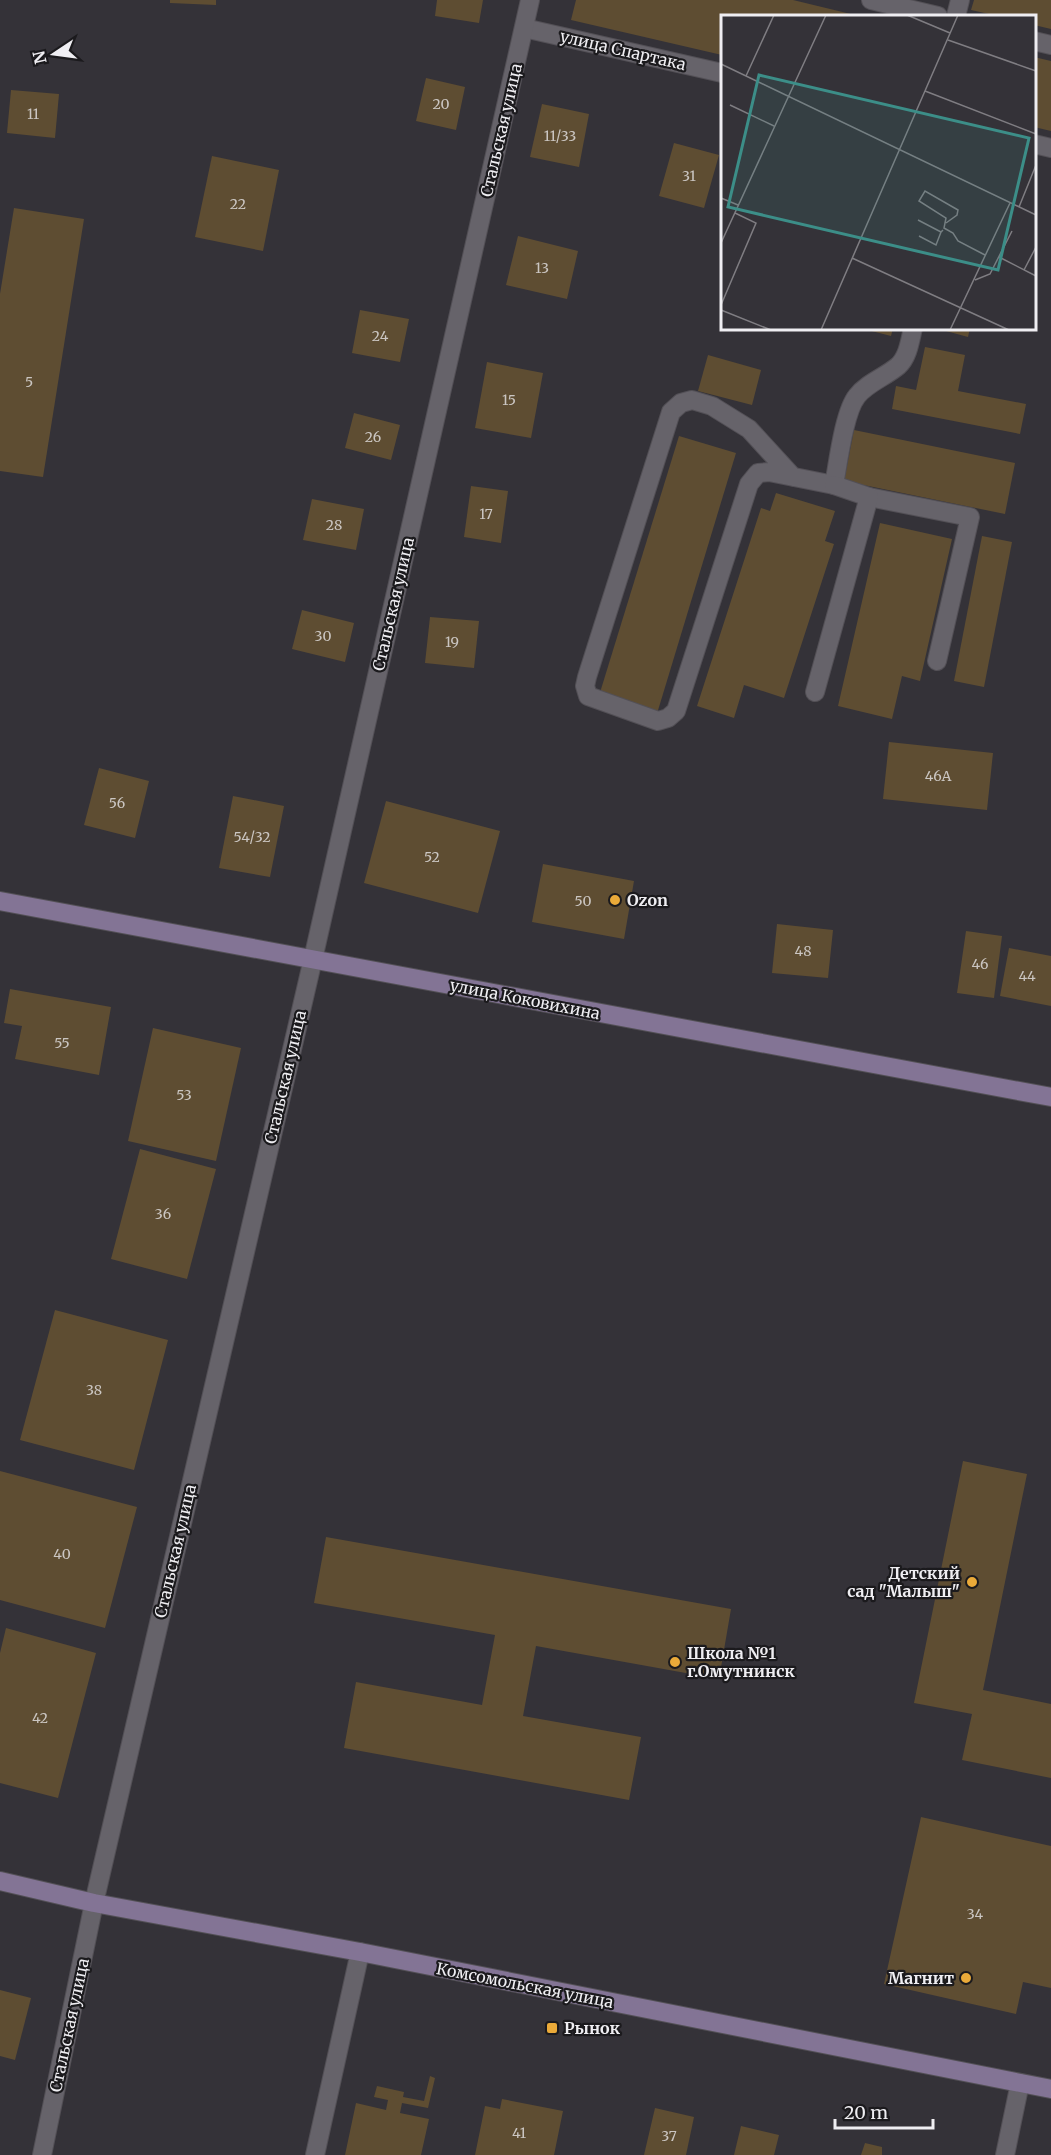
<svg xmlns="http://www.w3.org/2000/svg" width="1051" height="2155" font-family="Merriweather,serif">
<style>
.building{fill:#5e4d32}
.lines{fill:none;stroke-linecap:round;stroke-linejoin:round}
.lane-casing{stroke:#535056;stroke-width:20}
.street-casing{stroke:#535056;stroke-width:20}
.secondary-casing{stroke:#535056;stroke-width:20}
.lane{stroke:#66636a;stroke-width:18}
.street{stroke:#66636a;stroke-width:18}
.secondary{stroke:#837495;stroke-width:18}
.poi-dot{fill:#eaaa39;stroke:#1b1a1d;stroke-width:2}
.labels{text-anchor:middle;stroke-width:4.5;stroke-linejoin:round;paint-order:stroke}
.number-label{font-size:14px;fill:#cbc6c2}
.street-label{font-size:16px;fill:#efeef2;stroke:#1b1a1d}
.poi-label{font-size:16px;font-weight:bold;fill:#efeef2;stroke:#1b1a1d;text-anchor:start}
.inset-road{fill:none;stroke:#7f7d82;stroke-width:1.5}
.view{fill:#3c8e88;fill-opacity:0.15;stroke:#3c8e88;stroke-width:3}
.inset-edge{fill:none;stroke:#efeef2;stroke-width:3}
</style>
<rect width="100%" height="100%" fill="#343238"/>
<g class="building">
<path d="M170,0H216V5L170,3Z"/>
<path d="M437,0H483L479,23L435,16Z"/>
<path d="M576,0H793L859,16H722V55L571,20Z"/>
<path d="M974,0H1051V29L1034,25V16H998L971,10Z"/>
<path d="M1034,57L1051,61V131L1034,127Z"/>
<path d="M426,78L465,87L456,130L416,121Z"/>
<path d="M11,90L59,94L55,138L7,133Z"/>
<path d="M542,104L589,114L579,167L530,157Z"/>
<path d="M674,143L719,155L704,208L659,196Z"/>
<path d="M212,156L279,170L263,251L195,237Z"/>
<path d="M14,208L84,219L43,477L0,471V294Z"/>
<path d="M518,236L578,251L567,299L506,285Z"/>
<path d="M360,310L409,319L400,362L352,353Z"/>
<path d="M860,328H893L891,336Z"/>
<path d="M935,328H970L968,337Z"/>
<path d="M925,347L965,355L958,391L1026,404L1020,434L892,409L896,386L916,390Z"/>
<path d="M708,355L761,370L752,405L698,391Z"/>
<path d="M487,362L543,373L531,438L475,428Z"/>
<path d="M354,413L400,425L391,460L345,448Z"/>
<path d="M854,430L1015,463L1005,514L844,481Z"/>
<path d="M679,436L736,453L656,717L598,699Z"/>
<path d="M471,486L508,491L501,543L464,537Z"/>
<path d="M776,493L835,511L825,541L834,544L784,698L744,685L734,718L697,706L761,508L770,511Z"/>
<path d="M312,499L364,509L356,550L303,540Z"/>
<path d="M880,523L952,539L920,681L902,676L892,719L838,706Z"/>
<path d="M982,536L1012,542L984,687L954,681Z"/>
<path d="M302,610L354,623L345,662L292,649Z"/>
<path d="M430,617L479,621L474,668L425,663Z"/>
<path d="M889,742L993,753L987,810L883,799Z"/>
<path d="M99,768L149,781L135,838L84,825Z"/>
<path d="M233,796L284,806L270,877L219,868Z"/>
<path d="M386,801L500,831L478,913L364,883Z"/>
<path d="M543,864L634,881L624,939L532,922Z"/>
<path d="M777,924L833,930L828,978L772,973Z"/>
<path d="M966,931L1002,936L994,998L957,993Z"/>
<path d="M1009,948L1051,956V1006L1000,996Z"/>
<path d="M10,989L111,1007L99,1075L15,1059L22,1026L4,1023Z"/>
<path d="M153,1028L241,1048L216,1161L128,1141Z"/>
<path d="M140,1149L216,1169L187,1279L111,1259Z"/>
<path d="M55,1310L168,1340L134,1470L20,1440Z"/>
<path d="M963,1461L1027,1474L983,1690L1051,1704V1778L962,1760L972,1714L914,1703Z"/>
<path d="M0,1471L137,1507L105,1628L0,1600Z"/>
<path d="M326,1537L731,1609L719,1679L536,1646L523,1716L641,1737L629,1800L344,1748L356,1682L482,1705L495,1635L314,1603Z"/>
<path d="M6,1628L96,1653L58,1798L0,1783V1653Z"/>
<path d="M921,1817L1051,1846V1988L1023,1982L1016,2014L884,1984Z"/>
<path d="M0,1990L31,1998L15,2060L0,2056Z"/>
<path d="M430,2076L435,2078L428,2108L402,2103L400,2113L429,2119L421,2155H345L356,2103L386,2110L388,2100L374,2097L377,2086L404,2092L403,2097L424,2101Z"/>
<path d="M502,2099L563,2111L554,2155H475L485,2106L500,2109Z"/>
<path d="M655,2108L694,2117L686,2155H644Z"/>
<path d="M741,2126L779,2135L774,2155H734Z"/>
<path d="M865,2143L882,2147V2155H861Z"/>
</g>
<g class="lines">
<defs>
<g id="lane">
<path d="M871,0L938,16"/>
<path d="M956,16L960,0"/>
<path d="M524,28L722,73"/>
<path d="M1034,41L1051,45"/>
<path d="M1034,144L1051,148"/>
<path d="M793,477L749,429L712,406L692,400L681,403L671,412L587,677L585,686L588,696L658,721L668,718L676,711L749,484L758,473L769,472L834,485C838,464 844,412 857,396C867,383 885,377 898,366C908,357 910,341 913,328"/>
<path d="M869,497L970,517L937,661"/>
<path d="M815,692L869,497L834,485"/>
<path d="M315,2155L360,1952"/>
</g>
<g id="street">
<path d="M42,2155L94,1903L313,959L530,0"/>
<path d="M1005,2155L1020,2083"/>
</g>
<g id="secondary">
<path d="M0,901L1051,1097"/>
<path d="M0,1881L94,1903L360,1952L1051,2089"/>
</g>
</defs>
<use href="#lane" class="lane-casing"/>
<use href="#street" class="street-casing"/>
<use href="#secondary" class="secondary-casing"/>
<use href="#lane" class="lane"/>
<use href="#street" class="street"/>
<use href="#secondary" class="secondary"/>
</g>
<g class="poi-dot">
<circle cx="615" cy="900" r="6"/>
<circle cx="972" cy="1582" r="6"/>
<circle cx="675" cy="1662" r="6"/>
<circle cx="966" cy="1978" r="6"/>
<rect x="546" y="2022" width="12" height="12" rx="3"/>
</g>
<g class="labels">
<g class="number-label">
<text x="441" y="109">20</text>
<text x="33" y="119">11</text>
<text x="560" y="141">11/33</text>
<text x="689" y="181">31</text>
<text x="238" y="209">22</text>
<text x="542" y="273">13</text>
<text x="380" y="341">24</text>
<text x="29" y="387">5</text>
<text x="509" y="405">15</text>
<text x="373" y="442">26</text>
<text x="486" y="519">17</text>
<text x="334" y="530">28</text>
<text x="323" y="641">30</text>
<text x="452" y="647">19</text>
<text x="938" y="781">46А</text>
<text x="117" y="808">56</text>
<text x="252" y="842">54/32</text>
<text x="432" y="862">52</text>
<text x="583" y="906">50</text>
<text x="803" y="956">48</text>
<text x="980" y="969">46</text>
<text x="1027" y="981">44</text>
<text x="62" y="1048">55</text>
<text x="184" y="1100">53</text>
<text x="163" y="1219">36</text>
<text x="94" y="1395">38</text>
<text x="62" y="1559">40</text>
<text x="40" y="1723">42</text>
<text x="975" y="1919">34</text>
<text x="519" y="2138">41</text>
<text x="669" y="2141">37</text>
</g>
<g class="street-label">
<text transform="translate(623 50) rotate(13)" y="6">улица Спартака</text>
<text transform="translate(501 130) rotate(-77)" y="6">Стальская улица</text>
<text transform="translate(393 604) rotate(-77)" y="6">Стальская улица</text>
<text transform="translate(525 999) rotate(11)" y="6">улица Коковихина</text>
<text transform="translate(285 1077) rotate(-77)" y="6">Стальская улица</text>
<text transform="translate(175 1551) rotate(-77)" y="6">Стальская улица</text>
<text transform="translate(525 1985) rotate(11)" y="6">Комсомольская улица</text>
<text transform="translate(69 2025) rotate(-78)" y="6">Стальская улица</text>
</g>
<g class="poi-label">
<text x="627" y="906">Ozon</text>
<text x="960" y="1579" text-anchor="end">Детский<tspan x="960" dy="18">сад "Малыш"</tspan></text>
<text x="687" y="1659">Школа №1<tspan x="687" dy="18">г.Омутнинск</tspan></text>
<text x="954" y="1984" text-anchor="end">Магнит</text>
<text x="564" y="2034">Рынок</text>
</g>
</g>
<g transform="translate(721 15)">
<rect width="315" height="315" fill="#343238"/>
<path class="inset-road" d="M186,0L229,18M227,25L315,56M0,49L315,200M25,61L53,0M204,76L315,119M9,90L53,111M0,183L17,190M298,192L315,150M197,205L220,217L222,215M225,208L236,200L237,195L204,176L198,186L225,203L223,213L232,218L237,226L264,240M198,221L215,230L220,217M0,228L105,0M278,242L315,261M131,243L288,315M303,255L315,232M254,265L269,259L291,216M0,290L35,208L14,198M0,295L50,315M100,315L237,0M229,315L289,188"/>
<path class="view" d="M38,60L308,123L277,255L7,192Z"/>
<rect width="315" height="315" class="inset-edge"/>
</g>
<g transform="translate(54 54) rotate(257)" stroke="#1b1a1d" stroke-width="4.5" paint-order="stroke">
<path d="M0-4.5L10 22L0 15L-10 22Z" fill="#efeef2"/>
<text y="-9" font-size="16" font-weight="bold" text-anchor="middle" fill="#efeef2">N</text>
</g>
<path d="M835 2119v9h98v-9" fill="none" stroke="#efeef2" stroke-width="3"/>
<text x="844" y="2119" font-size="18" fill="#efeef2" stroke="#1b1a1d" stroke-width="4.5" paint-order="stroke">20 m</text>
</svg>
